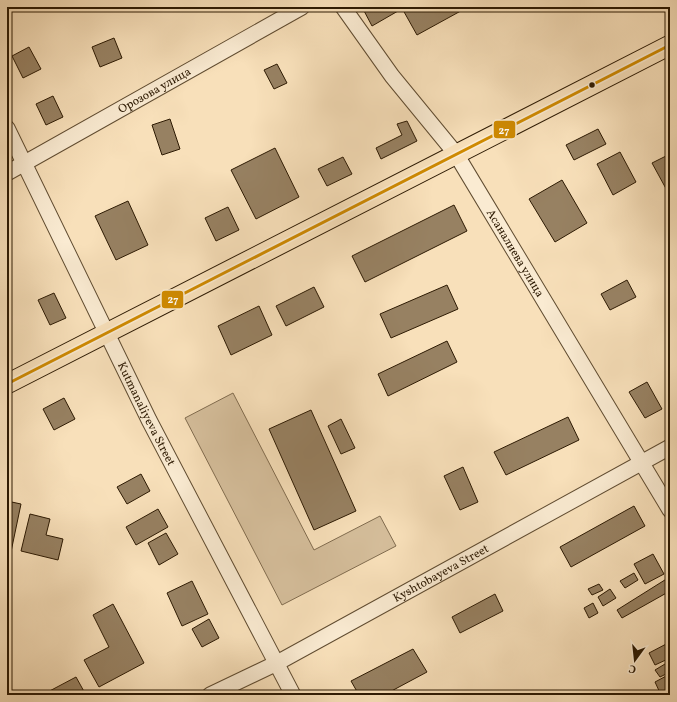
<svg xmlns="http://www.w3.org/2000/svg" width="677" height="702" font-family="Vollkorn,serif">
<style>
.green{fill:#d5be9b;stroke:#816c4f}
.building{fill:#978162;stroke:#2d1a03}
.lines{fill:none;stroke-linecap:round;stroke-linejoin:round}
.minor-casing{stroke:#604c31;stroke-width:17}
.major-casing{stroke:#2d1a03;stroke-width:21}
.minor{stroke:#faebd2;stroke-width:15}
.major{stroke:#f8e0ba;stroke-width:19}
.bus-1-casing{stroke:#faebd2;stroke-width:6}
.bus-1{stroke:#cf8a01;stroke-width:3}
.bus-dot{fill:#2d1a03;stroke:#faebd2;stroke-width:1.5}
.labels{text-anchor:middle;stroke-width:3;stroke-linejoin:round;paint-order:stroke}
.street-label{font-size:12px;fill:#2d1a03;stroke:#faebd2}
.line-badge{stroke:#faebd2;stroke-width:1.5}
.badge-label{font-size:11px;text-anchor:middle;font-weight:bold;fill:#fff}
</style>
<rect width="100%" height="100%" fill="#f8e0ba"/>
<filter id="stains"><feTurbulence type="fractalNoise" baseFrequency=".005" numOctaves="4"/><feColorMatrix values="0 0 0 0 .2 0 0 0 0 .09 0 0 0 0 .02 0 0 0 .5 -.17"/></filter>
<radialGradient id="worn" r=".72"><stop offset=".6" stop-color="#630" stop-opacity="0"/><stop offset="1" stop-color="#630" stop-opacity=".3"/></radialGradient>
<path class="green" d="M233,393L314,550L380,516L396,546L282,605L185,418Z"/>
<g class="building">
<path d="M362,7H395L398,11L372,26Z"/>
<path d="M409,7H468L417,35L403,10Z"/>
<path d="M114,38L122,58L100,67L92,47Z"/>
<path d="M29,47L41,69L23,78L12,56Z"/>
<path d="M277,64L287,83L274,89L264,70Z"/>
<path d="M53,96L63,117L46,125L36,104Z"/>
<path d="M170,119L180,149L162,155L152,125Z"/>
<path d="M407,121L417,141L381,159L376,148L402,135L397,124Z"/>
<path d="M598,129L606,144L574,160L566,145Z"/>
<path d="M275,148L299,197L256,219L231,170Z"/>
<path d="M620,152L636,182L613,195L597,164Z"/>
<path d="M670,154V196L652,163Z"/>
<path d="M343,157L352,174L327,186L318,169Z"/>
<path d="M562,180L587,223L555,242L529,199Z"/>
<path d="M128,201L148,245L116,260L95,216Z"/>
<path d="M454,205L467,231L365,282L352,256Z"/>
<path d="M228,207L239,230L216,241L205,218Z"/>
<path d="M627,280L636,297L610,310L601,294Z"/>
<path d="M447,285L458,309L391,338L380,314Z"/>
<path d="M314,287L324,307L286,326L276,306Z"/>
<path d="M54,293L66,318L50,325L38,300Z"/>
<path d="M259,306L272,335L231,355L218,326Z"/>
<path d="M447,341L457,362L388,396L378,374Z"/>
<path d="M647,382L662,409L645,418L629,392Z"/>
<path d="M64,398L75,419L54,430L43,409Z"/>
<path d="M311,410L356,511L314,530L269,429Z"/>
<path d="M568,417L579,440L506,475L494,452Z"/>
<path d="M341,419L355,448L341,454L328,426Z"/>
<path d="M463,467L478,502L460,510L444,476Z"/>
<path d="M141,474L150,491L127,504L117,487Z"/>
<path d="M7,501L21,504L7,571Z"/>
<path d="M634,506L645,526L571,567L560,547Z"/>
<path d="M158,509L168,527L136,545L126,527Z"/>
<path d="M30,514L50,519L46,535L63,539L58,560L21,551Z"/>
<path d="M166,533L178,554L159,565L148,543Z"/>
<path d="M653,554L664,574L645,584L634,564Z"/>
<path d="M634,573L638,580L625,588L620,581Z"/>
<path d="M668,578L670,582V591L622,618L617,610Z"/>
<path d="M192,581L208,614L182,626L167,593Z"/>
<path d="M599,584L603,590L592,595L588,589Z"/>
<path d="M610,589L616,598L603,606L598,597Z"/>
<path d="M495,594L503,611L460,633L452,617Z"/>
<path d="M593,603L598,613L589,618L584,608Z"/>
<path d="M113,604L144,663L99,687L84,660L109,647L93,615Z"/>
<path d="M209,619L219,638L202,647L192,629Z"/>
<path d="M670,642V658L655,665L649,653Z"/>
<path d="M413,649L427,672L384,695H359L351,681Z"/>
<path d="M670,661V672L660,677L655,670Z"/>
<path d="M670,674V695H661L655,682Z"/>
<path d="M76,677L86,695H42Z"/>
</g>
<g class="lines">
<defs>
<g id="minor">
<path id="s1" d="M343,7L392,76L456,154L670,510"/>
<path id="s2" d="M7,128L149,420L293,695"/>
<path id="s3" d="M7,173L302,7"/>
<path id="s4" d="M210,695L277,663L670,447"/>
</g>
<path id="major" d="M7,384L670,45"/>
</defs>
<use href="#minor" class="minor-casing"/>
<use href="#major" class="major-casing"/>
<use href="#minor" class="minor"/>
<use href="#major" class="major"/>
<defs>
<path id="bus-1" d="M7,384L670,45"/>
</defs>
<use href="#bus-1" class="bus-1-casing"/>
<use href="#bus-1" class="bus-1"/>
</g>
<circle class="bus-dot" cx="592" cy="85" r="3.5"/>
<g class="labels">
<g class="street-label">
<text dy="4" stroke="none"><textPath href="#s3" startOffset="169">Орозова улица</textPath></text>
<text dy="4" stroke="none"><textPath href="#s1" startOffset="301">Асаналиева улица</textPath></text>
<text dy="4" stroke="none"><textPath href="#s2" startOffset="318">Kutmanaliyeva Street</textPath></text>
<text dy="4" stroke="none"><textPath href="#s4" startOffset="261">Kyshtobayeva Street</textPath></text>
</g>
</g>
<g class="line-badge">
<rect x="493" y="120" width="23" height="19" rx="4" fill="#cf8a01"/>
<rect x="161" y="290" width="23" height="19" rx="4" fill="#cf8a01"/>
</g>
<g class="badge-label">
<text x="504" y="134">27</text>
<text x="173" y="303">27</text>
</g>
<rect width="677" height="702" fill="none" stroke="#f8e0ba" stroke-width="24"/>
<rect x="8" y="8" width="661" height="686" fill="none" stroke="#2d1a03" stroke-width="2"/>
<rect x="12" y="12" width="653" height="678" fill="none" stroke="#2d1a03"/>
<g transform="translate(635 660) rotate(195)" stroke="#faebd2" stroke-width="3" paint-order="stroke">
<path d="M0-3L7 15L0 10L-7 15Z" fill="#2d1a03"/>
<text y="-6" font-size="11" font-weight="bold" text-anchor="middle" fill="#2d1a03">С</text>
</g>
<rect width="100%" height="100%" filter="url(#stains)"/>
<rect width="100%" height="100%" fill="url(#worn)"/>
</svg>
